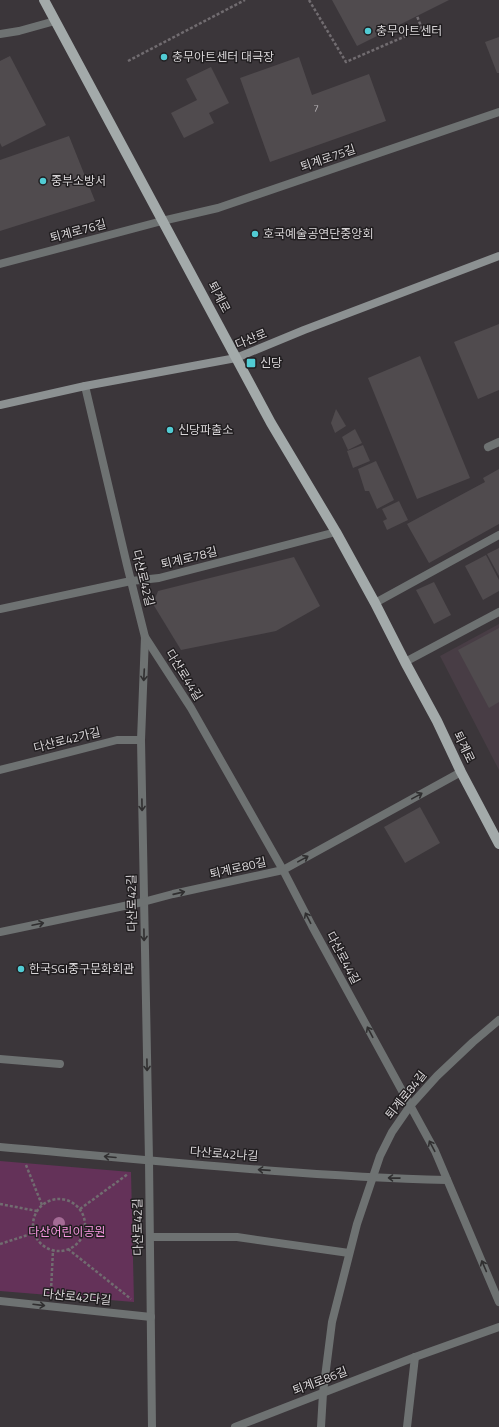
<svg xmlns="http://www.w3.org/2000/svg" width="499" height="1427" font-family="'Titillium Web','Noto Sans KR',sans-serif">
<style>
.built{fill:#483d45}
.green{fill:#643259}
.building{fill:#504b4e}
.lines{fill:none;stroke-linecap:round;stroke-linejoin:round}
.path{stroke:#716c70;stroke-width:2.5;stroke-dasharray:3 2;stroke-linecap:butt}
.lane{stroke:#6e7272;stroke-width:8}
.street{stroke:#6e7272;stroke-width:8}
.secondary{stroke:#8c9192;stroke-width:8}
.primary{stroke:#a3aaaa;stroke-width:10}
.tree{fill:#a46c96}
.oneway{stroke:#302f30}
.poi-dot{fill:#51ccd4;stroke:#211e20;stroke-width:1.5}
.labels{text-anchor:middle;stroke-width:3;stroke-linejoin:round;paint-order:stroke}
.number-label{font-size:10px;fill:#b7b3b6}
.poi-label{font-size:12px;fill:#d9d6d8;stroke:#211e20;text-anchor:start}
.street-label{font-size:12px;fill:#d9d6d8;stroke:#211e20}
.park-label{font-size:12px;fill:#f998e2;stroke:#211e20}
</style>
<rect width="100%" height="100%" fill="#3b363a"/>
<path class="built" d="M499,624V770L440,656Z"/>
<path class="green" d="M0,1161L131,1172L134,1302L0,1291Z"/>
<g class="building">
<path d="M332,0H449L357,46Z"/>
<path d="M499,37V73H497L485,42Z"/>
<path d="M10,56L46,125L2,147L0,143V61Z"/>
<path d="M299,57L312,95L369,74L386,121L270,162L240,78Z"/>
<path d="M211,67L229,103L209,113L214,123L184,138L171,113L197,100L186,79Z"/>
<path d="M69,136L95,201L0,231V160Z"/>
<path d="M499,324V390L478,399L454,342Z"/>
<path d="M420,356L470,478L417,499L368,378Z"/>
<path d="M336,409L346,426L335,433L331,423Z"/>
<path d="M355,429L362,443L348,450L342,437Z"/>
<path d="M363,445L370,461L353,468L347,451Z"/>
<path d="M376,461L394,500L377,509L369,491H365L358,469Z"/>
<path d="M499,469V524L429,563L407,524L485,482L483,478Z"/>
<path d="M399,501L408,520L387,530L383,521L387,519L382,509Z"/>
<path d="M499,548V576L487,554Z"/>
<path d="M486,555L499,580V591L483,600L465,566Z"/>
<path d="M294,557L320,606L276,631L181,650L153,604L158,591Z"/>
<path d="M434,582L451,615L434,624L416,590Z"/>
<path d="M499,628V702L489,708L458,650Z"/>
<path d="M420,807L440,843L405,863L384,827Z"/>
</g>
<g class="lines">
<g class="path">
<path d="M309,0L346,62L422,29L417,16"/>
<path d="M128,61L245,0"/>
<path d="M26,1165L42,1205"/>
<circle cx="59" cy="1225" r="26"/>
<path d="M0,1204L37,1211"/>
<path d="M80,1209L128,1174"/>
<path d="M0,1244L34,1233"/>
<path d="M68,1249L131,1299"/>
<path d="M51,1291L53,1250"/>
</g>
<path class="lane" d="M488,447L499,442"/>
<g class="street">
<path d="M0,34L19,31L55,21"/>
<path d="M0,264L162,221L218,208L499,112"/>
<path d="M85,386L127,565L145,637L141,740L149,1160L152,1427"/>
<path d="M375,603L499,535"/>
<path d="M0,609L131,581L159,578L336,532"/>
<path d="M145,637L191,708L283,870L312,926L435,1151L499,1302"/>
<path d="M405,662L499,612"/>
<path d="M0,770L117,740H141"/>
<path d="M0,932L143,902L173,894L283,870L461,772"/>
<path d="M0,1059L60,1064"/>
<path d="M0,1147C149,1160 298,1176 447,1180"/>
<path d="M150,1237H237L349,1253"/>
<path d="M0,1301L151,1317"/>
<path d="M235,1427L415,1357L499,1327"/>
<path d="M321,1427L323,1393L332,1322L357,1224L380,1156L392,1132L410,1106L437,1076L473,1042L499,1020"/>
<path d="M407,1427L415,1357"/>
</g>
<path class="secondary" d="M0,405L85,386L236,358L304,330L499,256"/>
<path class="primary" d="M44,0L271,423L336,532L375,603L405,662L437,721L461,772L499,844"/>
</g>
<circle class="tree" cx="59" cy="1223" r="6"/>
<defs><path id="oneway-shaft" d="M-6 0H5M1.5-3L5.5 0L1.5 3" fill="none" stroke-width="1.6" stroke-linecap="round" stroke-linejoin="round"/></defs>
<g class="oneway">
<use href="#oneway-shaft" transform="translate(144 675) rotate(93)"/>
<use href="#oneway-shaft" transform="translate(417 796) rotate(-29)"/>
<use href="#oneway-shaft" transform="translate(142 805) rotate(89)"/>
<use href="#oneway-shaft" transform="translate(303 859) rotate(-29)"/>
<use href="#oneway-shaft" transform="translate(179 893) rotate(-13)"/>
<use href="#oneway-shaft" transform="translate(308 918) rotate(-117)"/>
<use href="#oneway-shaft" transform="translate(38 924) rotate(-12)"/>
<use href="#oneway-shaft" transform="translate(144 935) rotate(89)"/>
<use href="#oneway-shaft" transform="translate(370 1032) rotate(-118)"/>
<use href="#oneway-shaft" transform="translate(147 1065) rotate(89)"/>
<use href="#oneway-shaft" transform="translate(432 1146) rotate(-118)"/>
<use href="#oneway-shaft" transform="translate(110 1157) rotate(-175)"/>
<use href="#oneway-shaft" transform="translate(264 1170) rotate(-176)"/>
<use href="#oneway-shaft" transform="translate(394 1178) rotate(-179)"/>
<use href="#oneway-shaft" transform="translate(484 1266) rotate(-113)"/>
<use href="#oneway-shaft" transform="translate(39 1305) rotate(7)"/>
</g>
<g class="poi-dot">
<circle cx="368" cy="31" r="4"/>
<circle cx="164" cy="57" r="4"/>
<circle cx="43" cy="181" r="4"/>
<circle cx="255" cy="234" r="4"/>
<rect x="246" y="358" width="10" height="10" rx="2"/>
<circle cx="170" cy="430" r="4"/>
<circle cx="21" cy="969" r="4"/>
</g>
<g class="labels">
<g class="number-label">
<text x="316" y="112">7</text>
</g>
<g class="poi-label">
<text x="376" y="35">충무아트센터</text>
<text x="172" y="61">충무아트센터 대극장</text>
<text x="51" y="185">중부소방서</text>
<text x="263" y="238">호국예술공연단중앙회</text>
<text x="260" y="367">신당</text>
<text x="178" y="434">신당파출소</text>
<text x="29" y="973">한국SGI중구문화회관</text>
</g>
<g class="street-label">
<text transform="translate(328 158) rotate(-19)" y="4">퇴계로75길</text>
<text transform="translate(78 231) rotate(-15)" y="4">퇴계로76길</text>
<text transform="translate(219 297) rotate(62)" y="4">퇴계로</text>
<text transform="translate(251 339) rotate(-22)" y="4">다산로</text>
<text transform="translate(189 558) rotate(-14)" y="4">퇴계로78길</text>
<text transform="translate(143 578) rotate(76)" y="4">다산로42길</text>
<text transform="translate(184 675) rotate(58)" y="4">다산로44길</text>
<text transform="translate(67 740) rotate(-14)" y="4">다산로42가길</text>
<text transform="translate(464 747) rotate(64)" y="4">퇴계로</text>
<text transform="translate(238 868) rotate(-13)" y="4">퇴계로80길</text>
<text transform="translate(132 903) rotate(-91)" y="4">다산로42길</text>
<text transform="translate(343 958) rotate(62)" y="4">다산로44길</text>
<text transform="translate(406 1095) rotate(-51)" y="4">퇴계로84길</text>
<text transform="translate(224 1154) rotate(4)" y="4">다산로42나길</text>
<text transform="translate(138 1227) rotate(-91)" y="4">다산로42길</text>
<text transform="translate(77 1297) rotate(6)" y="4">다산로42다길</text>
<text transform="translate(320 1381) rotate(-21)" y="4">퇴계로86길</text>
</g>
<g class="park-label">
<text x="67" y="1236">다산어린이공원</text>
</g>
</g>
</svg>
